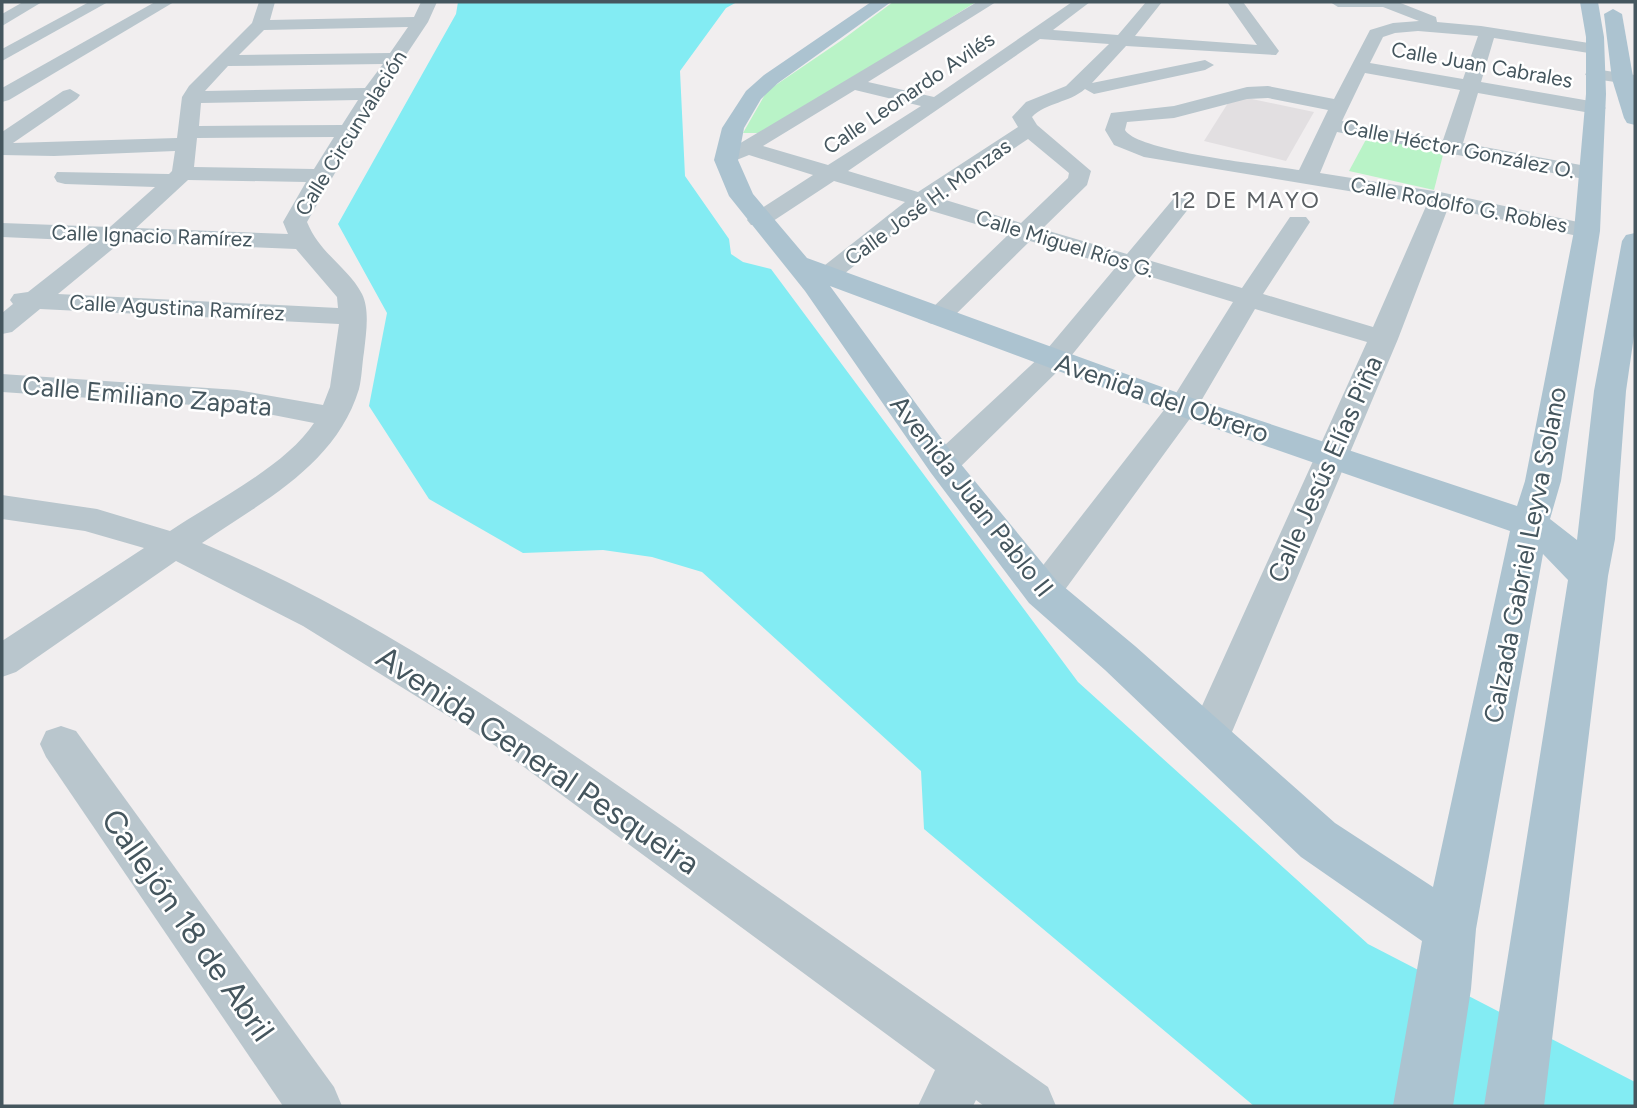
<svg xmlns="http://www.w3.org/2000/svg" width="1637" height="1108" font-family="Figtree,sans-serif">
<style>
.education{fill:#e2dfe1}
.green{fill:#b9f3c7}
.water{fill:#83ecf3}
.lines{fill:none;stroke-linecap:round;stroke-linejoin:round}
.minor{fill:#b9c6cd;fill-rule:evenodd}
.major{fill:#acc3d0;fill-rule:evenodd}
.labels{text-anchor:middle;stroke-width:5;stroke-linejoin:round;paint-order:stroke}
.far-street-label{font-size:21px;fill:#45565e;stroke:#fff}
.far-neighbourhood-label{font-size:23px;letter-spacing:2px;fill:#5b6064;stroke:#fff}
.street-label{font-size:26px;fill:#45565e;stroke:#fff}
.near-street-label{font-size:32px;fill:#45565e;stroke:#fff}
</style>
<rect width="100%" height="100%" fill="#f1eeef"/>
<path class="education" d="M1233,95L1314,112L1286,161L1204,141Z"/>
<g class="green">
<path d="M893,2H976L765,133H743L767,91L842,40Z"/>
<path d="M1370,132L1445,147L1434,190L1349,171Z"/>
</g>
<path class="water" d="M458,2H737L726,8L680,71L685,176L729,239L731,254L743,262L771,269L1078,682L1368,944L1635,1082V1106H1254L924,829L921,771L702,572L652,557L603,550L523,553L429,499L369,406L387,313L338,224L456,14Z"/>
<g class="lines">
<g class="minor">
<path d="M23,2H42L2,26V14Z"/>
<path d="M89,2H108L2,61V49Z"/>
<path d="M155,2H174L9,100L2,102V88Z"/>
<path d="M259,2H275L270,20L414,17L421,2H437L428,22L380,94L307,222C320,254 348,267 362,294C370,310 366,334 364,352C362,364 362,377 359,389C336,465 263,501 202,543C372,614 524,720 675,825C799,912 924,1000 1048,1087L1056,1106H984L976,1100L973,1106H918L935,1070L490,742L303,626L176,561L16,672L2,677V641L144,548L85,531L2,519V495L97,509L170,531C213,502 286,466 314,423L237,408L2,392V374L237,390L323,405L330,387L339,324L40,309L12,332L2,334V313L13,304L10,300L14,294L28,292L93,241L2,237V223L110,227L155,187L65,184L57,182L54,177L57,172L169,174L172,171L175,151L54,156L2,155V132L63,91L70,89L80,95L77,99L13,143L177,138L182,97L189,86L252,23ZM408,27L390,53L239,55L264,30ZM383,64L365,88L205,91L228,66ZM358,100L342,125L199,126L201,103ZM334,137L314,169L194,167L197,138ZM188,180L306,182L283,222L288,234L136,228ZM121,242L296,249L337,297L338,308L58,294Z"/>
<path d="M977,2H996L868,82L934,97L1072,2H1090L1053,30L1118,35L1146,2H1162L1135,36L1257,45L1227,2H1243L1279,51L1276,55L1126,46L1092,83L1205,60L1214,65L1205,70L1094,94L1085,89C1069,103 1047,102 1032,117L1037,125L1091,171L1087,185L1042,229L1127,254L1174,198H1190L1193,203L1148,260L1242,288L1290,217H1306L1310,222L1263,294L1373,327L1427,204L1144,157L1114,145L1105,130L1111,113L1174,106L1247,87L1268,86L1334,99L1370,30L1393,23L1419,21L1383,7H1338L1330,2H1398L1436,17L1437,22L1481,26L1595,44L1604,49L1595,54L1494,38L1481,82L1596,102L1606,108L1596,114L1478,93L1463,143L1597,168L1600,173L1597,178L1589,180L1337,132L1320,173L1440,192L1587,224L1595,226L1599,231L1595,236L1587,238L1448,208L1398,339L1229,739L1223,752L1208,757L1193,752L1187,739L1367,342L1255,309L1194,413L1056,602L1043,606L1030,602L1025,592L1030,582L1171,401L1233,302L1138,273L1063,366L954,473L943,476L932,473L927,465L932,457L1043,354L1116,267L1030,241L947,323L938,325L929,323L925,317L929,311L1009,234L925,209L824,290L815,293L806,290L802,285L806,280L905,202L834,181L767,225H751L747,220L751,215L813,175L749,155L734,161L727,159L723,155L727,151ZM1418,31L1478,36L1463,79L1370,63L1383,37L1395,33ZM1040,39L1109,44L1066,86L1026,102L1012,117L1018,127L918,192L848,171ZM1365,73L1460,90L1443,140L1342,121ZM855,90L921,106L828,165L763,146ZM1268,98L1328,110L1299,170C1269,165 1138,152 1125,130L1127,122L1174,118L1247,99ZM1028,139L1069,173L1068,178L1021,223L939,198Z"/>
<path d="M1594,69L1635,75V85L1588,78L1585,74Z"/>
<path d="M61,726L76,731L334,1087L342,1106H283L46,757L40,744L46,731Z"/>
</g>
<g class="major">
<path d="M871,2H891L778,83L761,99L744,128L738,160L753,194L807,258L1195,399L1517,506L1525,481L1574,231L1586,94V37L1580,2H1598L1604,37L1606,94L1600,231L1561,481L1550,519L1577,540L1594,391L1622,241L1626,235L1635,233V329L1626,391L1615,539L1608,576L1544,1106H1484L1568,580L1543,554L1476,929L1471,989L1453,1106H1393L1422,941L1301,857L1105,670L1029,603L931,473L805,291L729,196L714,160L722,128L746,91L764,75ZM830,286L1171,413L1510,531L1433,887L1335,823L1135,646L1057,581L955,457Z"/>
<path d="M1613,9L1622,14L1635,88V125L1627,123L1624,118L1612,79L1604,14Z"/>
</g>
</g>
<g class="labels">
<g class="far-street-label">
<text transform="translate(1482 65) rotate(10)" y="7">Calle Juan Cabrales</text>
<text transform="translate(909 93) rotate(-34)" y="7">Calle Leonardo Avilés</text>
<text transform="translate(351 133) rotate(-58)" y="7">Calle Circunvalación</text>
<text transform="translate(1459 149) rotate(11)" y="7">Calle Héctor González O.</text>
<text transform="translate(928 202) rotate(-36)" y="7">Calle José H. Monzas</text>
<text transform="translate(1459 205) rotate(11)" y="7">Calle Rodolfo G. Robles</text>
<text transform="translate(152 236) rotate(2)" y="7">Calle Ignacio Ramírez</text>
<text transform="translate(1065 244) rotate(17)" y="7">Calle Miguel Ríos G.</text>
<text transform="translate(177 308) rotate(3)" y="7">Calle Agustina Ramírez</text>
</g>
<g class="far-neighbourhood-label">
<text x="1246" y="208">12 DE MAYO</text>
</g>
<g class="street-label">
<text transform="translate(147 396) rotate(5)" y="9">Calle Emiliano Zapata</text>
<text transform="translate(1162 398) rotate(19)" y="9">Avenida del Obrero</text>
<text transform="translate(1325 469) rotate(-66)" y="9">Calle Jesús Elías Piña</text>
<text transform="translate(972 496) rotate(52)" y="9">Avenida Juan Pablo II</text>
<text transform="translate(1525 555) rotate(-79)" y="9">Calzada Gabriel Leyva Solano</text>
</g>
<g class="near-street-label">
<text transform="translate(538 760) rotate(34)" y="11">Avenida General Pesqueira</text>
<text transform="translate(188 925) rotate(55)" y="11">Callejón 18 de Abril</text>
</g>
</g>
<rect width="1637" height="1108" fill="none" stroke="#45565e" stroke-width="7"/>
</svg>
